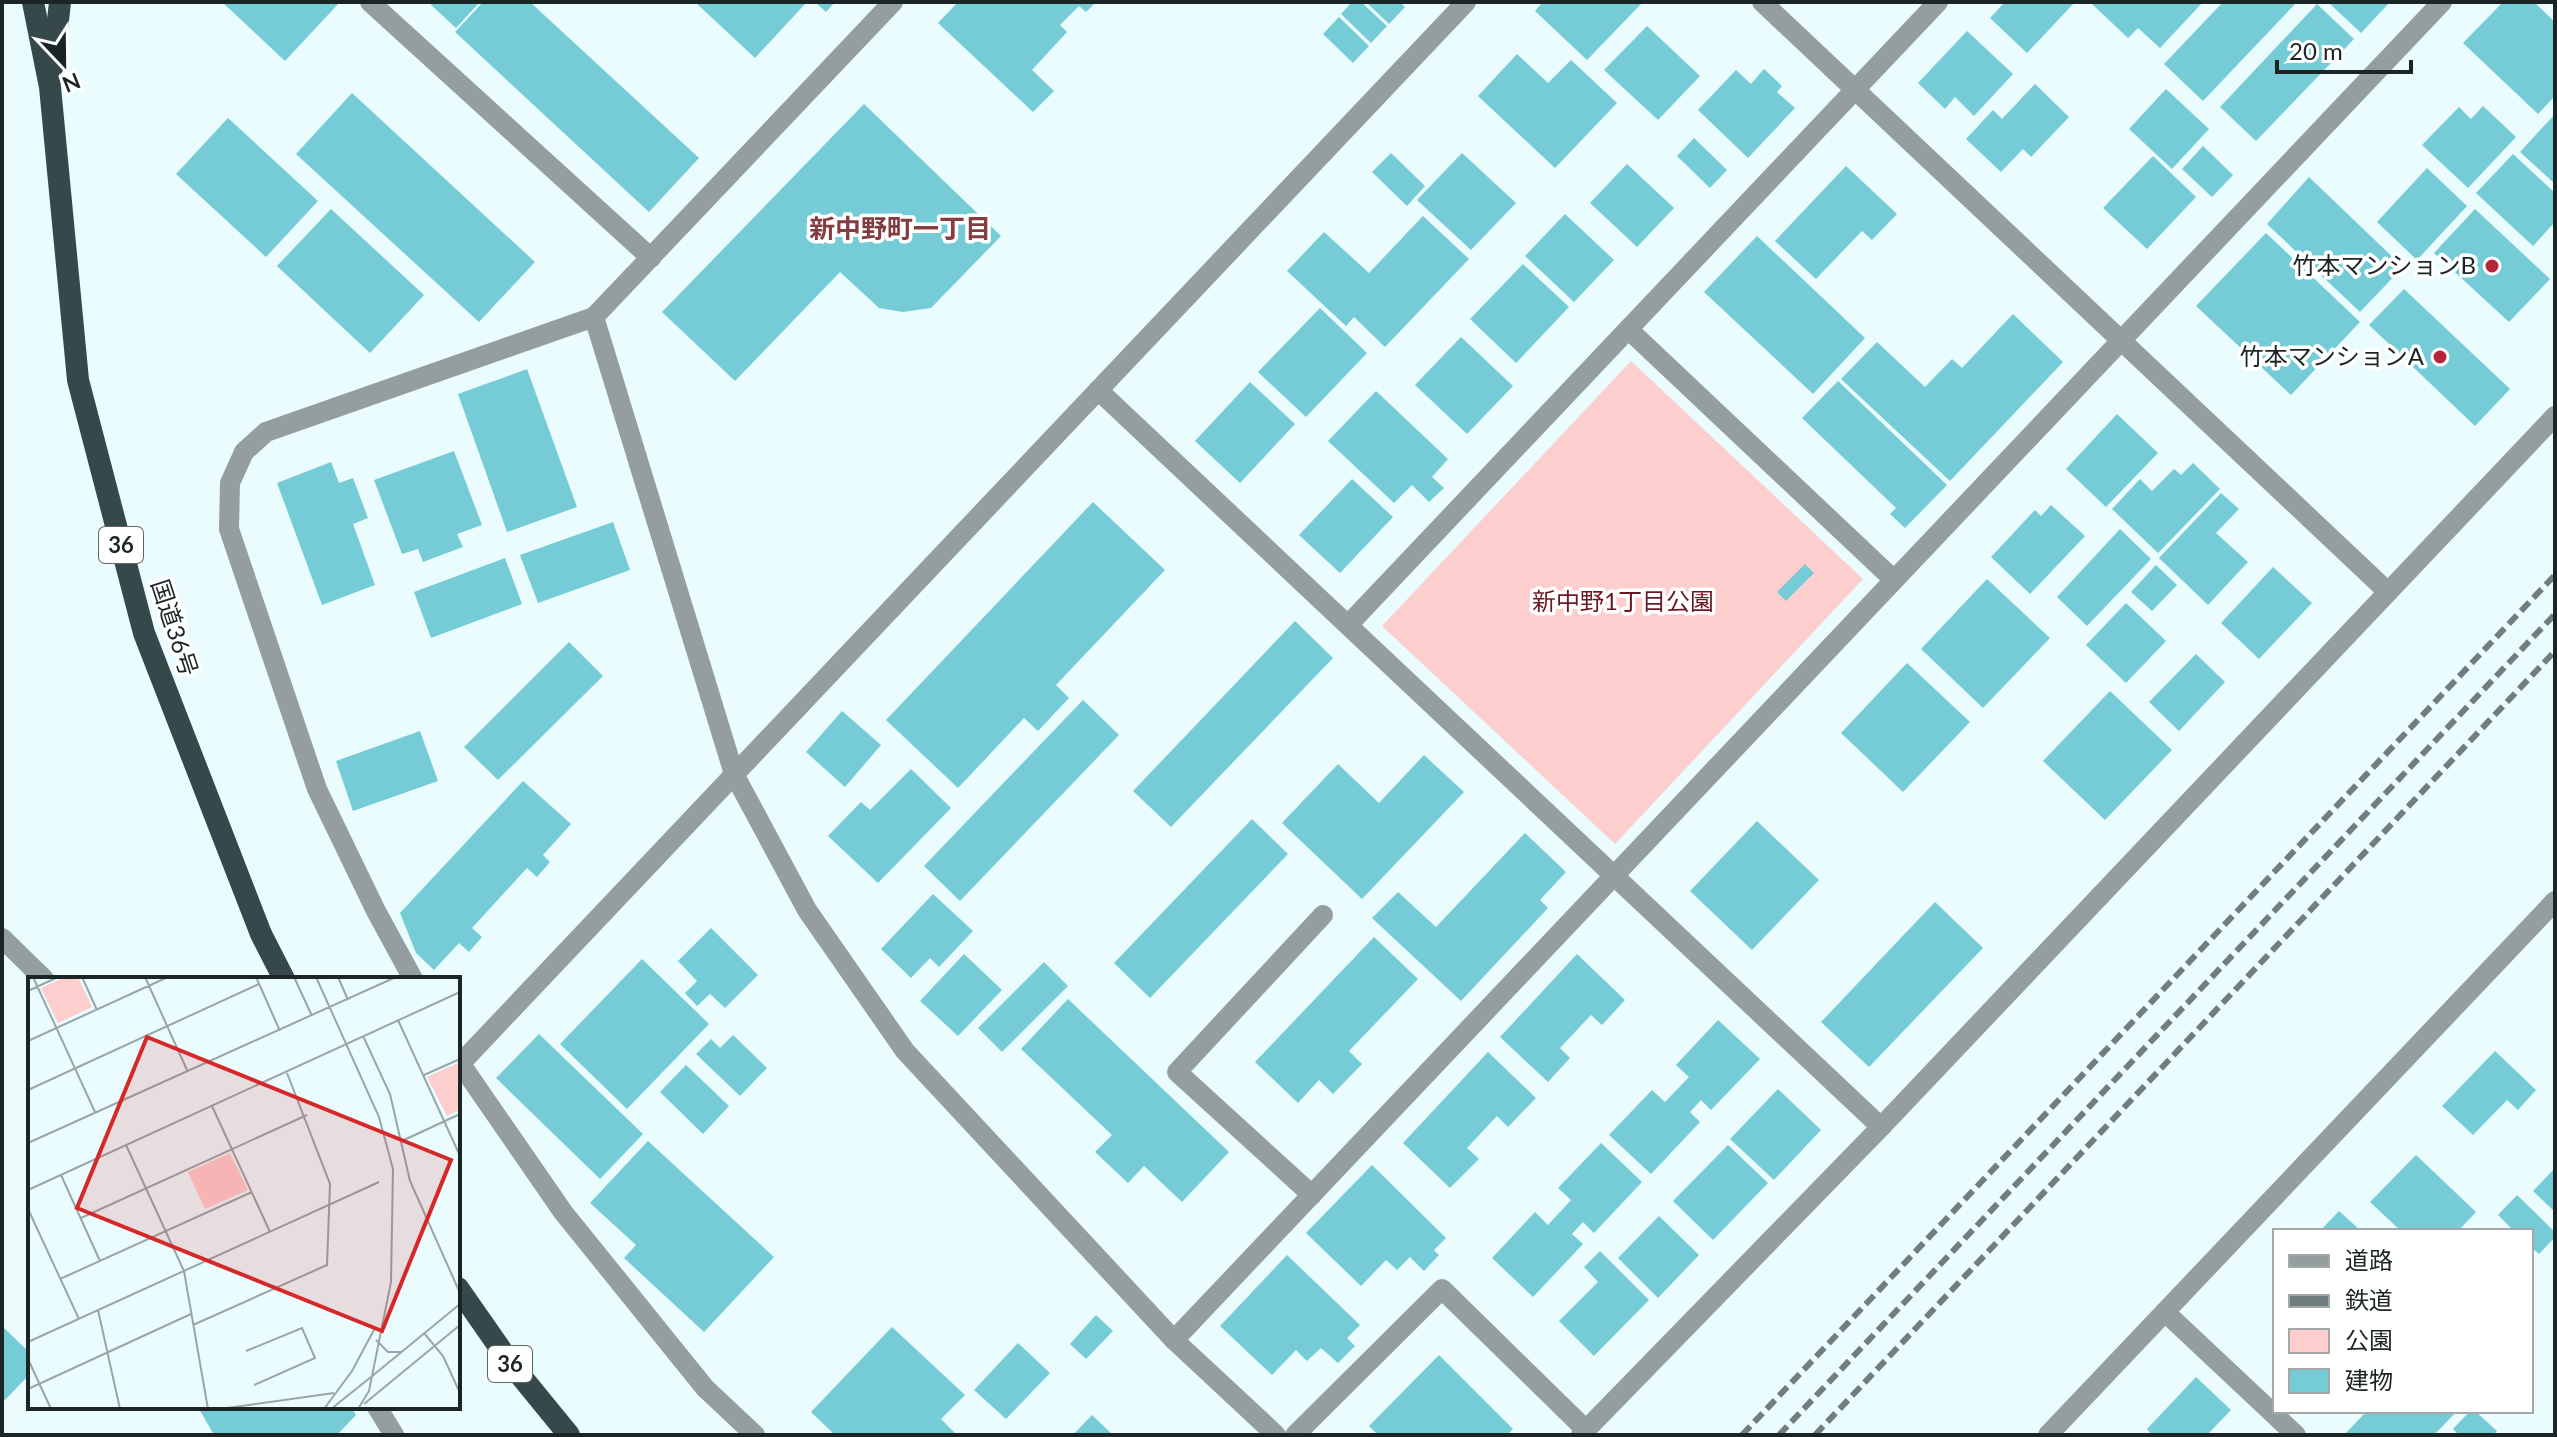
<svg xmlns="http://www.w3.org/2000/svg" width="2557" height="1437" font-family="Lato,'Noto Sans JP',sans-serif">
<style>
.green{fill:#fccecd}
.building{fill:#75ccd6}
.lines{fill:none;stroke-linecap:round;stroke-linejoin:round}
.service{stroke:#949e9f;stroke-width:20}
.minor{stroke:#949e9f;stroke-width:20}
.tertiary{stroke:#949e9f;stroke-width:20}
.trunk{stroke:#37484a;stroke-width:22}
.rail{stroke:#717e7f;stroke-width:6;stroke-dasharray:12 6;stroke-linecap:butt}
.poi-dot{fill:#b7253c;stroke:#fff;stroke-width:3}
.labels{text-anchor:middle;stroke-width:7;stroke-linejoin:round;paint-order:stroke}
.shield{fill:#fff;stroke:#606667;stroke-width:2}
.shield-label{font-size:22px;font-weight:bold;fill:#1c2526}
.poi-label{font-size:24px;fill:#1c2526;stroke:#fff;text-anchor:end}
.park-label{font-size:24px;fill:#6b1823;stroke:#fff}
.street-label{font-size:24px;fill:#1c2526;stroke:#fff}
.neighbourhood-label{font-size:26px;font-weight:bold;fill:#853c40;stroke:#fff}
.inset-road{fill:none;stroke:#98a6a8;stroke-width:2}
.view{fill:#d62828;fill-opacity:0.15;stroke:#d62828;stroke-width:4}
.inset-edge{fill:none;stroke:#1c2526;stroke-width:4}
</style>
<rect width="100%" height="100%" fill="#eafcfe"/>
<path class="green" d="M1631,361L1863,579L1615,844L1382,626Z"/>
<g class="building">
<path d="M222,2H340L285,61Z"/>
<path d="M428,2H480L456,28Z"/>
<path d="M483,2H530L699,158L649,212L455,32Z"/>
<path d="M695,2H803L805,4L755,58Z"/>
<path d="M815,2H835L826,12Z"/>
<path d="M958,2H1096L1086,12L1079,6L1060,25L1067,32L1032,70L1054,91L1033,112L938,23Z"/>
<path d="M1352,2H1361L1387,26L1371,43L1341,14Z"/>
<path d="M1366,2H1400L1405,7L1389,24Z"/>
<path d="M1543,2H1643L1587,60L1535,11Z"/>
<path d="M2005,2H2075L2027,53L1990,18Z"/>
<path d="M2093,2H2203L2160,48L2138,28L2128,38L2092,4Z"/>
<path d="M2223,2H2297L2203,101L2164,64Z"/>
<path d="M2328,2H2390L2361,33Z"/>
<path d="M2503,2H2534L2555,22V96L2538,114L2463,43Z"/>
<path d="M2317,4L2354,39L2256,141L2220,107Z"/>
<path d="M1339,17L1369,46L1353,63L1323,34Z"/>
<path d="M1647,26L1700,76L1658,120L1604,70Z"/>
<path d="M1967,31L2013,74L1974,116L1955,97L1945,109L1918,83Z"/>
<path d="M1517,54L1548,83L1571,60L1617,103L1555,168L1478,96Z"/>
<path d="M1764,69L1782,86L1777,92L1795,108L1748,158L1698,110L1736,70L1751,84Z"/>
<path d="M2035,84L2069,117L2031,157L2023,149L2001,172L1966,139L1993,110L2002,119Z"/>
<path d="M2166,89L2209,129L2172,169L2129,129Z"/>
<path d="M352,93L535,262L479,322L296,154Z"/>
<path d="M864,104L1001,236L931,308L903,312L879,308L840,272L735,381L662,312Z"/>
<path d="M2483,106L2516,137L2468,188L2422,145L2459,107L2471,119Z"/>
<path d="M2555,114V184L2520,152Z"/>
<path d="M228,118L318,201L266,257L176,174Z"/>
<path d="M1694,138L1727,170L1710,188L1677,156Z"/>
<path d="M2203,146L2233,175L2212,197L2182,169Z"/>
<path d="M1391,153L1425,186L1407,206L1372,172Z"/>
<path d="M1462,153L1516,203L1471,250L1417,200Z"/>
<path d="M2513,154L2555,193V222L2533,246L2476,193Z"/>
<path d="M2153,156L2196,197L2147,249L2103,208Z"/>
<path d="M1627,164L1674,208L1637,247L1590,203Z"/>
<path d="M1846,166L1897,214L1872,240L1862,231L1816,279L1775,241Z"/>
<path d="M2427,168L2467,206L2417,260L2377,222Z"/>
<path d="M2309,177L2403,267L2360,312L2267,224Z"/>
<path d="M331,209L424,295L370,353L277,266Z"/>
<path d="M2475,209L2550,279L2509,322L2434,253Z"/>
<path d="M1565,214L1614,260L1574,302L1525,256Z"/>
<path d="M1423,216L1469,259L1385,347L1354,317L1346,326L1287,271L1324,232L1369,273Z"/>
<path d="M2266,233L2360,322L2291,395L2196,306Z"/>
<path d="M1757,236L1865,338L1813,394L1704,292Z"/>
<path d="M1523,264L1569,307L1516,363L1470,319Z"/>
<path d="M2404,289L2510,389L2475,426L2369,325Z"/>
<path d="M1320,308L1367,353L1306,417L1258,372Z"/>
<path d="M2013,314L2063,362L1950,481L1841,379L1877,342L1925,387L1952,359L1962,368Z"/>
<path d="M1461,337L1513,386L1467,434L1415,385Z"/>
<path d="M527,369L577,507L507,532L458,394Z"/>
<path d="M1838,381L1947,485L1905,528L1890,514L1896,508L1802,418Z"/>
<path d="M1250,382L1295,424L1240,483L1195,441Z"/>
<path d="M1376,391L1448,459L1432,477L1444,488L1429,502L1412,485L1394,503L1328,441Z"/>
<path d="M2117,414L2158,453L2106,507L2066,469Z"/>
<path d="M454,451L482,525L457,534L463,547L423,562L418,549L402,554L374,480Z"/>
<path d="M331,462L339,483L353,478L368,518L353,524L375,585L322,605L277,483Z"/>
<path d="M2193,463L2220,489L2158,553L2112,509L2140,479L2152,491L2174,469L2181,475Z"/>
<path d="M1352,479L1393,517L1340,573L1299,535Z"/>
<path d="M2221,493L2239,509L2216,533L2248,562L2208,605L2159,558Z"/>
<path d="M1093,502L1165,570L1056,685L1069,698L1038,731L1024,718L958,788L886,720Z"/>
<path d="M2051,505L2085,536L2030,594L1991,557L2035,510L2041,516Z"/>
<path d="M613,522L630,570L538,603L520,555Z"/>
<path d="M2120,529L2151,559L2087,626L2057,597Z"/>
<path d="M505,558L522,604L431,638L414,592Z"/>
<path d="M1805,564L1814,573L1786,601L1777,592Z"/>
<path d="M2156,565L2177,585L2152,611L2131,592Z"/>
<path d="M2273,567L2312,603L2259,659L2221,623Z"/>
<path d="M1987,579L2050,638L1983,708L1921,649Z"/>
<path d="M2126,603L2166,641L2126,683L2086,645Z"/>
<path d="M1295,621L1333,658L1171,827L1133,791Z"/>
<path d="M569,642L603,676L498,780L464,747Z"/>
<path d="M2196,654L2225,682L2179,731L2149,702Z"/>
<path d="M1907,663L1970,722L1903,792L1841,733Z"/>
<path d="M2110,691L2172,750L2105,820L2043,761Z"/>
<path d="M1083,700L1119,735L960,901L924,866Z"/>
<path d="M842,711L881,745L845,787L806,752Z"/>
<path d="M420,731L438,781L353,811L336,761Z"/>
<path d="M1424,755L1464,792L1362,899L1282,823L1338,764L1379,803Z"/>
<path d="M911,769L951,808L878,883L828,836L861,802L870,810Z"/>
<path d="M523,781L571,824L543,855L550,862L537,877L527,868L472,928L482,937L469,952L459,943L434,970L416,953L400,913Z"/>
<path d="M1252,819L1288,854L1150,998L1114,963Z"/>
<path d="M1757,821L1819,880L1752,950L1690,891Z"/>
<path d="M1525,833L1566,872L1540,900L1548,908L1461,1001L1372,918L1398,892L1436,927Z"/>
<path d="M933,894L973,931L939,967L930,958L911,978L881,949Z"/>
<path d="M1935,902L1983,948L1869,1067L1821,1022Z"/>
<path d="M711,928L758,975L725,1008L710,994L697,1006L685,993L697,981L678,961Z"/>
<path d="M1374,937L1418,979L1349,1051L1362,1064L1333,1094L1319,1080L1298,1103L1255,1062Z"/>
<path d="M964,954L1002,990L958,1036L920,1001Z"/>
<path d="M1577,954L1625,1000L1602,1025L1591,1015L1560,1048L1570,1058L1548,1082L1500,1037Z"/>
<path d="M642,959L709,1024L627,1109L560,1044Z"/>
<path d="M1044,962L1068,986L1002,1052L978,1028Z"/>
<path d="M1068,999L1229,1152L1182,1202L1144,1166L1128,1183L1095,1152L1112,1135L1021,1049Z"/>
<path d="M1718,1020L1760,1059L1711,1110L1701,1100L1690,1112L1700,1122L1651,1174L1609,1135L1652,1090L1665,1102L1689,1077L1676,1065Z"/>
<path d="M539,1034L643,1134L600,1179L496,1078Z"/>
<path d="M733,1035L767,1068L740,1096L696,1054L711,1039L720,1048Z"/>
<path d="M2495,1051L2536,1090L2518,1110L2507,1100L2473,1135L2442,1106Z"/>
<path d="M1488,1052L1536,1098L1508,1127L1497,1116L1467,1148L1479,1159L1450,1188L1403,1143Z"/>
<path d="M686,1065L729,1106L703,1134L660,1092Z"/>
<path d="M1778,1089L1821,1130L1774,1180L1730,1139Z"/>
<path d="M648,1141L774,1257L704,1332L624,1258L636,1245L590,1203Z"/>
<path d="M1601,1143L1642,1182L1594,1233L1583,1222L1572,1234L1583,1244L1533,1297L1492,1258L1535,1212L1548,1225L1571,1200L1558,1188Z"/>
<path d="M1728,1145L1768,1183L1713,1240L1673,1201Z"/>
<path d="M2416,1155L2476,1212L2458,1231H2401L2370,1202Z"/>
<path d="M1372,1165L1446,1238L1434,1250L1439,1255L1424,1271L1410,1257L1397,1270L1386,1260L1361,1286L1306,1233Z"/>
<path d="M2555,1168V1212L2533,1191Z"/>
<path d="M2517,1195L2555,1232V1237L2539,1254L2531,1247V1231H2514L2498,1215Z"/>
<path d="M2339,1211L2361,1231H2320Z"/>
<path d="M1659,1216L1699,1255L1658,1298L1618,1258Z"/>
<path d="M1600,1251L1649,1300L1594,1356L1559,1321L1598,1282L1584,1267Z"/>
<path d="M1287,1255L1360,1325L1347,1338L1355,1346L1338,1363L1321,1348L1307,1361L1296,1350L1272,1375L1220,1326Z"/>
<path d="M1096,1315L1113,1331L1086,1359L1070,1344Z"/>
<path d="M2,1326L30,1353V1374L2,1403Z"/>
<path d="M892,1327L965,1395L941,1419L955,1433L953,1435H835L811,1412Z"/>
<path d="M1018,1343L1050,1373L1006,1419L974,1390Z"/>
<path d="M1439,1355L1513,1429L1507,1435H1378L1369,1426Z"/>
<path d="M2196,1377L2231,1410L2207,1435H2152L2147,1429Z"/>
<path d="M198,1407H351L356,1415L337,1435H214Z"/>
<path d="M2367,1411H2457L2434,1435H2348L2346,1433Z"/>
<path d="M2470,1411H2475L2497,1431L2493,1435H2459L2453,1429Z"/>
<path d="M1092,1415L1113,1435H1073Z"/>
</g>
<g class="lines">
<g class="service">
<path d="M370,2L651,258"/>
<path d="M1628,329L1894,580"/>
<path d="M413,979L376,911L317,789L229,529L230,483L244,452L266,432L594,317"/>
<path d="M458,1060L563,1212L705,1388L755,1435"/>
<path d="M1312,1195L1177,1072L1323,915"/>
<path d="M1295,1435L1442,1289L1586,1430"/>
</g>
<g class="minor">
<path d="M893,2L594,317L734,774L807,910L905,1051L1174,1340L1276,1435"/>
<path d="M1762,2L2388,592"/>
<path d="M1098,390L1881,1127"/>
<path d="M1348,625L1938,2"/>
<path d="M460,1064L1466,2"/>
<path d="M2165,1312L2296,1435"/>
<path d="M1174,1340L2442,2"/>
<path d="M1581,1435L1881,1127L2555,416"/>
<path d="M2048,1435L2555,901"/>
</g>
<g class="tertiary">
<path d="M2,938L44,979"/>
<path d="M377,1407L394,1435"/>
</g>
<g class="trunk">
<path d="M33,2L50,87L78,380L144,633L261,934L284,979"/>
<path d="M53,66L60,2"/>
<path d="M458,1288L511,1364L569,1435"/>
</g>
<g class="rail">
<path d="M1742,1435L2555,575"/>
<path d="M1779,1435L2555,614"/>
<path d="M1815,1435L2555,651"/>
</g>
</g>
<g class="poi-dot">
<circle cx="2492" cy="266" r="8"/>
<circle cx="2440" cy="357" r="8"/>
</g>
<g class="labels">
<g class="shield">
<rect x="99" y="527" width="44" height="36" rx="6"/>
<rect x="488" y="1346" width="44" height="36" rx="6"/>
</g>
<g class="shield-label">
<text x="121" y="553">36</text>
<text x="510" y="1372">36</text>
</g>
<g class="poi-label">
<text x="2476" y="274">竹本マンションB</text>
<text x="2424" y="365">竹本マンションA</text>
</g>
<g class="park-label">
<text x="1623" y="610">新中野1丁目公園</text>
</g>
<g class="street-label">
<text transform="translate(174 628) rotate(72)" y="8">国道36号</text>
</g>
<g class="neighbourhood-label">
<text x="900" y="238">新中野町一丁目</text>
</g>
</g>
<g transform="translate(28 977)">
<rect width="432" height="432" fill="#eafcfe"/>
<path d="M37,0H50L64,30L30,46L13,11ZM432,85V133L419,139L399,100ZM202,176L220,213L177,232L160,195Z" fill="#fccecd"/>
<path class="inset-road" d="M5,0L67,135M54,0L69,33M117,0L159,93M228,0L252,54M266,0L284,39M288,0L351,140L365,192L363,305L341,414L330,432M310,0L320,23M0,14L30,0M370,43L432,179M335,59L362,117L382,204L432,316M0,64L140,0M396,98L432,82M0,113L231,7M184,129L242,255M376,163L432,137M0,166L368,0M98,168L156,294L180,432M33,198L72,284M0,213L432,15M0,232L51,342M53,241L279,138M32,302L224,215M70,333L92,432M165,348L299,288L302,207L259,96M396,356L415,379L432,416M348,363L360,375H374M0,365L351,205M218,374L274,351L287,381L226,408M0,382L23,432M343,400L432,327M0,412L163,337M336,427L432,348M192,432L306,416M296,432L324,394L347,351M303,432L343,400"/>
<path class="view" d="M119,60L423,183L354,354L49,231Z"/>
<rect width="432" height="432" class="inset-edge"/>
</g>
<rect width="2557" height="1437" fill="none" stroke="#1c2526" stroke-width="8"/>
<rect x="2273" y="1229" width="260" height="184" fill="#ffffff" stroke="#a4a8a8" stroke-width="2"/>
<rect x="2289" y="1255" width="40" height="12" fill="#949e9f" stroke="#a4a8a8" stroke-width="2"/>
<text x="2345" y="1269" font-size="24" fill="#1c2526">道路</text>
<rect x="2289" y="1295" width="40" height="12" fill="#717e7f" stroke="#a4a8a8" stroke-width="2"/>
<text x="2345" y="1309" font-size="24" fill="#1c2526">鉄道</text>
<rect x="2289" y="1329" width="40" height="24" fill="#fccecd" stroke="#a4a8a8" stroke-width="2"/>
<text x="2345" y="1349" font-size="24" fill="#1c2526">公園</text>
<rect x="2289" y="1369" width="40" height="24" fill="#75ccd6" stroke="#a4a8a8" stroke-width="2"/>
<text x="2345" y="1389" font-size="24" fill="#1c2526">建物</text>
<g transform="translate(64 64) rotate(158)" stroke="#ffffff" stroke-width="6" paint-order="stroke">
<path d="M0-6L14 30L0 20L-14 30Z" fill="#1c2526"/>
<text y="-12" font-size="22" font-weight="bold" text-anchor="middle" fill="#1c2526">N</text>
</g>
<path d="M2277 60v12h134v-12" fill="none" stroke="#1c2526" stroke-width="4"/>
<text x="2289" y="60" font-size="24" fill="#1c2526" stroke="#ffffff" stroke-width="6" paint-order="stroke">20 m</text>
</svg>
